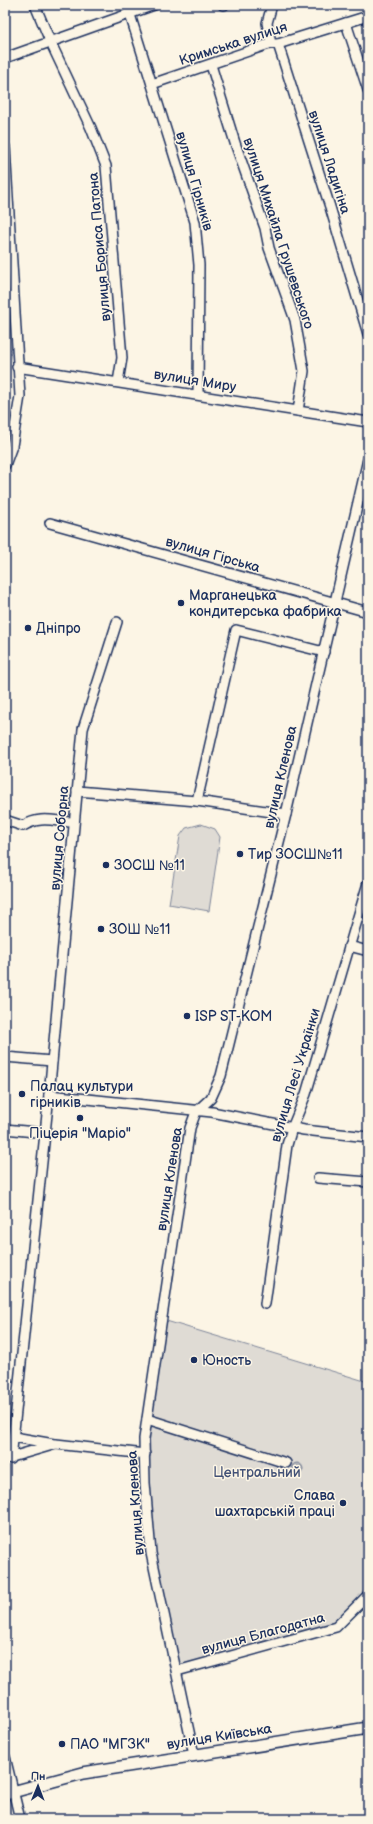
<svg xmlns="http://www.w3.org/2000/svg" width="373" height="1824" font-family="'Balsamiq Sans',sans-serif">
<style>
.green{fill:#dfdbd4;stroke:#7d8599}
.water{fill:#b2b4b8;stroke:#767f94}
.lines{fill:none;stroke-linecap:round;stroke-linejoin:round}
.minor-casing{stroke:#1b2f5e;stroke-width:12}
.major-casing{stroke:#1b2f5e;stroke-width:14}
.minor{stroke:#fcf5e5;stroke-width:9}
.major{stroke:#fcf5e5;stroke-width:11}
.poi-dot{fill:#1b2f5e;stroke:#fcf5e5;stroke-width:1.5}
.labels{text-anchor:middle;stroke-width:3;stroke-linejoin:round;paint-order:stroke}
.street-label{font-size:14px;fill:#1b2f5e;stroke:#fcf5e5}
.poi-label{font-size:14px;fill:#1b2f5e;stroke:#fcf5e5;text-anchor:start}
.park-label{font-size:14px;fill:#425176;stroke:#fcf5e5}
</style>
<rect width="100%" height="100%" fill="#fcf5e5"/>
<filter id="ink" filterUnits="userSpaceOnUse"><feTurbulence type="fractalNoise" baseFrequency=".025" numOctaves="2"/><feDisplacementMap in="SourceGraphic" scale="8" xChannelSelector="R" yChannelSelector="G"/><feConvolveMatrix kernelMatrix="1 2 1 2 8 2 1 2 1" color-interpolation-filters="sRGB"/></filter>
<g filter="url(#ink)">
<g class="green">
<path d="M201,824L215,829L220,837L209,911L169,904L180,836L186,828Z"/>
<path d="M163,1320L368,1382V1595L336,1627L177,1671L151,1553L144,1439Z"/>
</g>
<circle class="water" cx="297" cy="1469" r="6"/>
<g class="lines">
<defs>
<g id="minor">
<path d="M35,5L50,41L91,128L106,166L122,358L118,382"/>
<path d="M127,5L195,222L199,265L198,394"/>
<path d="M223,5H224"/>
<path d="M346,23L368,90"/>
<path d="M271,44L267,23L272,5"/>
<path d="M278,44L330,207L368,334"/>
<path d="M5,58L154,5"/>
<path d="M211,65L235,143L265,228L269,248L295,320L304,371L298,411"/>
<path d="M152,84L269,44H278L368,16"/>
<path d="M5,147L20,396L12,446L5,465"/>
<path d="M17,367L368,422"/>
<path d="M50,523L368,612"/>
<path d="M77,791L197,801L286,814"/>
<path d="M197,801L236,630L324,652"/>
<path d="M5,820L23,826C42,815 54,822 74,822"/>
<path d="M349,946L368,951"/>
<path d="M5,1057L52,1061"/>
<path d="M49,1095L212,1112L304,1130L368,1137"/>
<path d="M5,1129L45,1133"/>
<path d="M318,1178L368,1182"/>
<path d="M265,1304L287,1145L292,1128L306,1094L368,883"/>
<path d="M147,1419L286,1463"/>
<path d="M14,1437L54,1444"/>
<path d="M5,1459L56,1444L145,1454"/>
<path d="M11,1459L49,1095L83,729L117,622"/>
<path d="M177,1671L336,1627L368,1595"/>
<path d="M194,1755L151,1553L145,1483L144,1439L190,1128L196,1112L211,1098L221,1076L286,814L368,459"/>
<path d="M5,1757L20,1819"/>
</g>
<path id="major" d="M5,1794L83,1773L368,1728"/>
</defs>
<use href="#minor" class="minor-casing"/>
<use href="#major" class="major-casing"/>
<use href="#minor" class="minor"/>
<use href="#major" class="major"/>
</g>
</g>
<g class="poi-dot">
<circle cx="181" cy="603" r="4"/>
<circle cx="28" cy="628" r="4"/>
<circle cx="240" cy="854" r="4"/>
<circle cx="106" cy="865" r="4"/>
<circle cx="101" cy="929" r="4"/>
<circle cx="187" cy="1016" r="4"/>
<circle cx="22" cy="1094" r="4"/>
<circle cx="80" cy="1118" r="4"/>
<circle cx="194" cy="1360" r="4"/>
<circle cx="343" cy="1503" r="4"/>
<circle cx="62" cy="1744" r="4"/>
</g>
<g class="labels">
<g class="street-label">
<text transform="translate(233 43) rotate(-18)" y="5">Кримська вулиця</text>
<text transform="translate(330 162) rotate(72)" y="5">вулиця Ладигіна</text>
<text transform="translate(195 181) rotate(74)" y="5">вулиця Гірників</text>
<text transform="translate(279 233) rotate(72)" y="5">вулиця Михайла Грушевського</text>
<text transform="translate(99 247) rotate(-95)" y="5">вулиця Бориса Патона</text>
<text transform="translate(195 380) rotate(9)" y="5">вулиця Миру</text>
<text transform="translate(213 554) rotate(16)" y="5">вулиця Гірська</text>
<text transform="translate(280 777) rotate(-77)" y="5">вулиця Кленова</text>
<text transform="translate(59 838) rotate(-85)" y="5">вулиця Соборна</text>
<text transform="translate(295 1075) rotate(-73)" y="5">вулиця Лесі Українки</text>
<text transform="translate(169 1179) rotate(-81)" y="5">вулиця Кленова</text>
<text transform="translate(135 1503) rotate(-94)" y="5">вулиця Кленова</text>
<text transform="translate(263 1633) rotate(-15)" y="5">вулиця Благодатна</text>
<text transform="translate(219 1736) rotate(-9)" y="5">вулиця Київська</text>
</g>
<g class="poi-label">
<text x="189" y="600">Марганецька<tspan x="189" dy="16">кондитерська фабрика</tspan></text>
<text x="36" y="633">Дніпро</text>
<text x="248" y="859">Тир ЗОСШ№11</text>
<text x="114" y="870">ЗОСШ №11</text>
<text x="109" y="934">ЗОШ №11</text>
<text x="195" y="1021">ISP ST-KOM</text>
<text x="30" y="1091">Палац культури<tspan x="30" dy="16">гірників</tspan></text>
<text x="80" y="1138" text-anchor="middle">Піцерія "Маріо"</text>
<text x="202" y="1365">Юность</text>
<text x="335" y="1500" text-anchor="end">Слава<tspan x="335" dy="16">шахтарській праці</tspan></text>
<text x="70" y="1749">ПАО "МГЗК"</text>
</g>
<g class="park-label">
<text x="257" y="1477">Центральний</text>
</g>
</g>
<rect width="373" height="1824" fill="none" stroke="#fcf5e5" stroke-width="20"/>
<rect x="10" y="10" width="353" height="1804" fill="none" stroke="#1b2f5e" stroke-width="1.5" filter="url(#ink)"/>
<g transform="translate(38 1786) rotate(1)" stroke="#fcf5e5" stroke-width="3" paint-order="stroke">
<path d="M0-3L7 15L0 10L-7 15Z" fill="#1b2f5e"/>
<text y="-6" font-size="11" font-weight="bold" text-anchor="middle" fill="#1b2f5e">Пн</text>
</g>
</svg>
